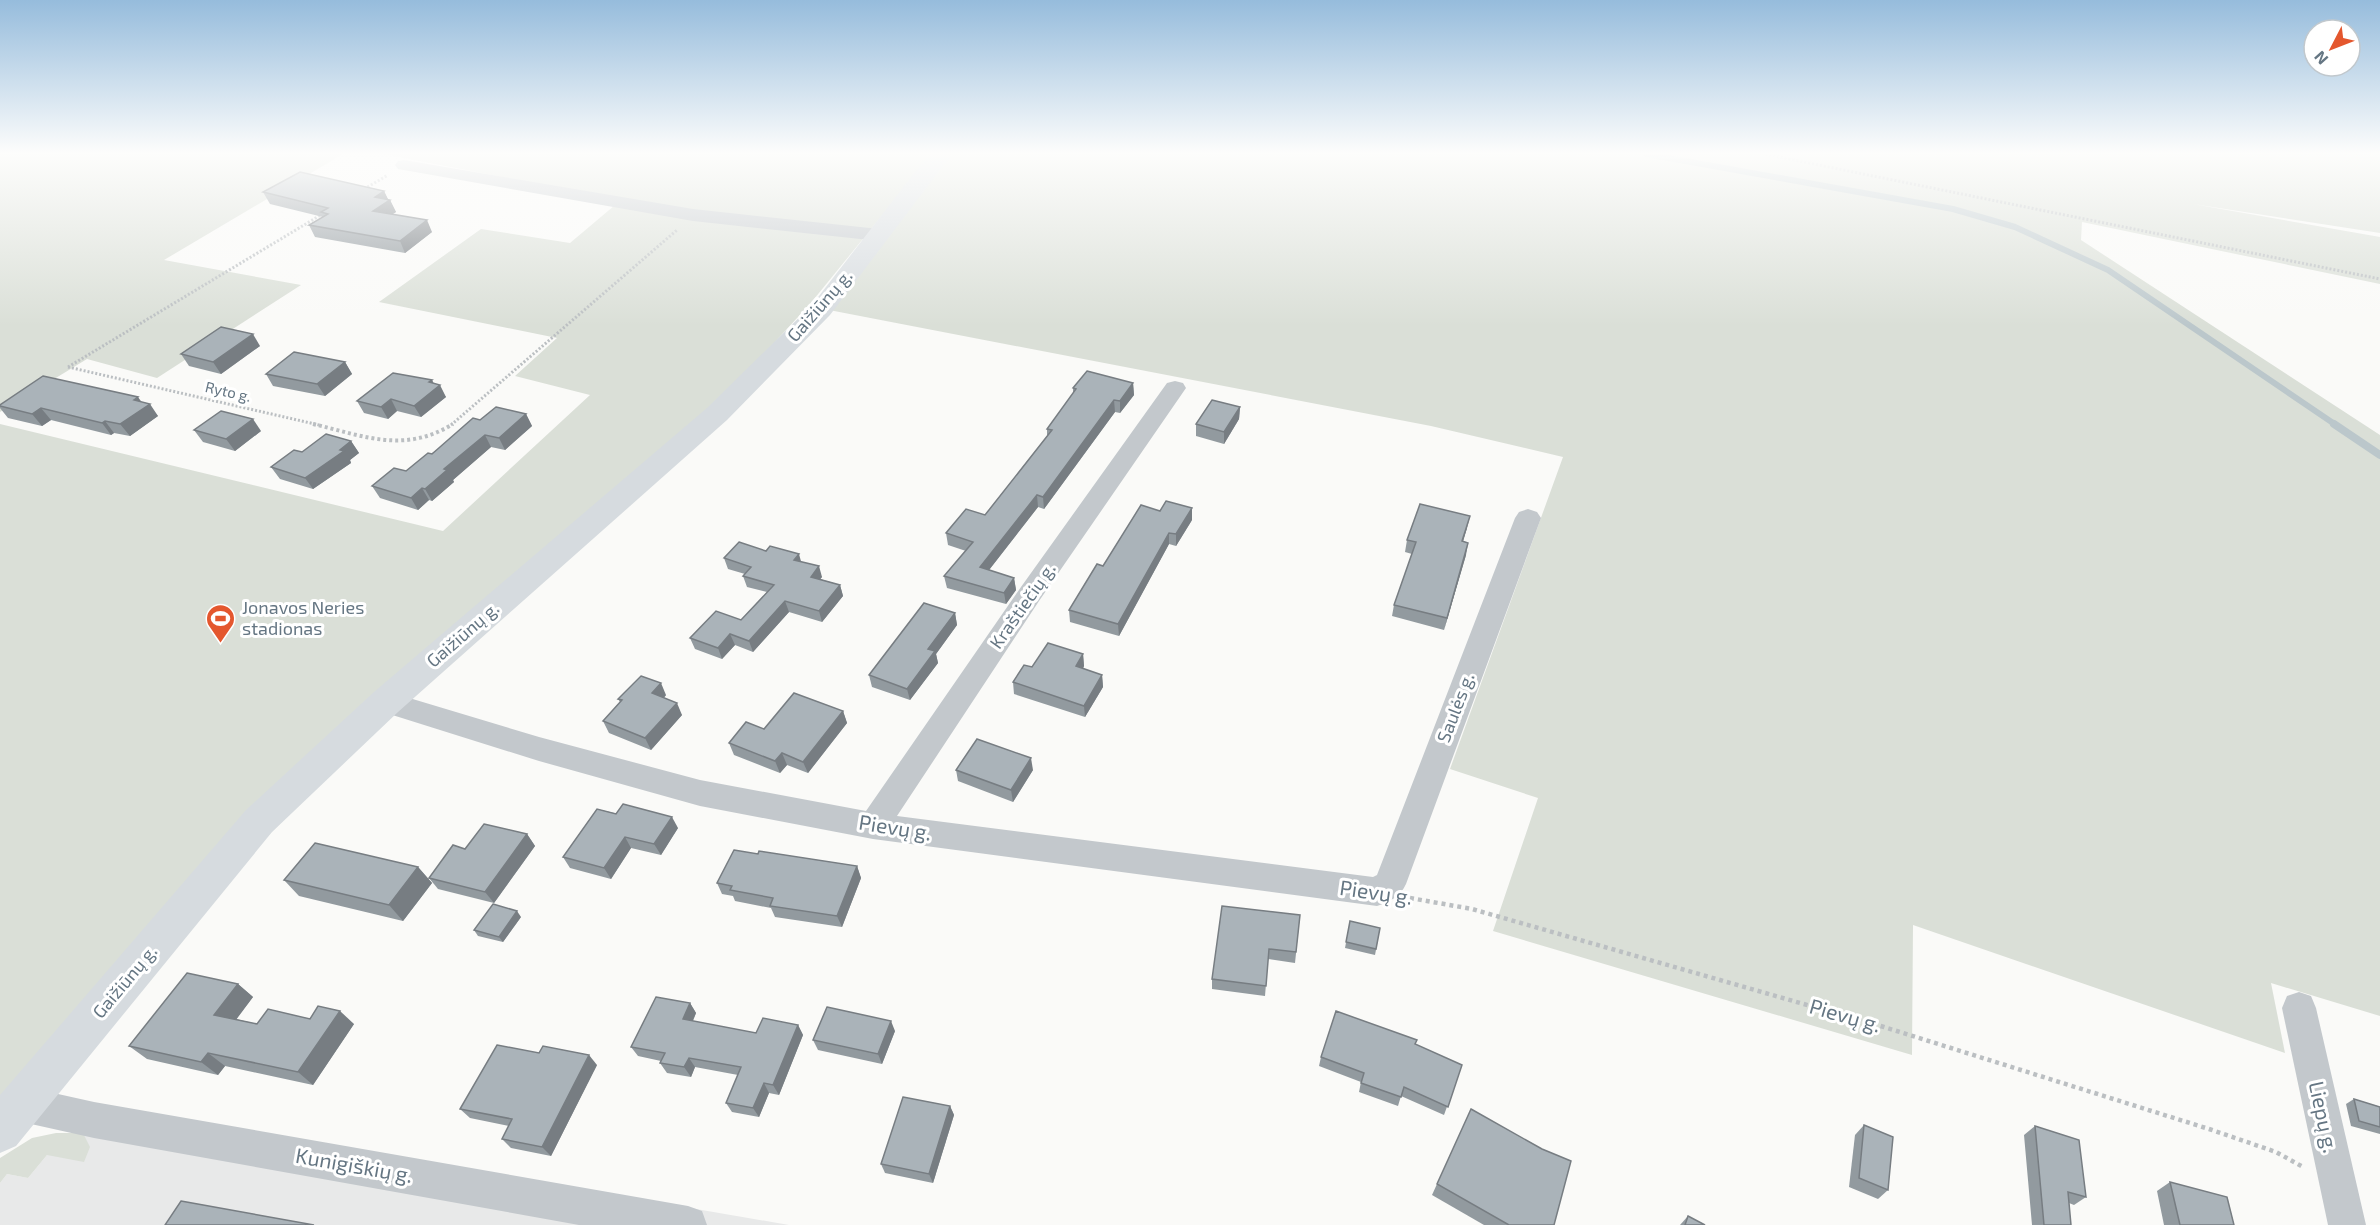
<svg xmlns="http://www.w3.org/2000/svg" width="2380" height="1225" font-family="'Exo 2',sans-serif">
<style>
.built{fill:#e8e9e9}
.green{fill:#dadfd7}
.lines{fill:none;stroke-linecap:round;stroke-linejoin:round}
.stream-far1{stroke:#bbc7cb;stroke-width:6}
.stream{stroke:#bbc7cb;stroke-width:8}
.path-far2{stroke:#bbbfc2;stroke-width:3;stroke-dasharray:2 2;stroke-linecap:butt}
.path-far1{stroke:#bbbfc2;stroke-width:4;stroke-dasharray:3 3;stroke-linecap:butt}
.path{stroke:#bbbfc2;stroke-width:4.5;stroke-dasharray:4 4;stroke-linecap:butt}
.minor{fill:#c3c8cc;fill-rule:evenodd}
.major{fill:#d6dbdf;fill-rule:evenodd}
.wall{fill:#929a9f}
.shaded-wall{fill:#777d82}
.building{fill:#aab3b9;stroke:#777d82;stroke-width:1.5}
.labels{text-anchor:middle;stroke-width:6;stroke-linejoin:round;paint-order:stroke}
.far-street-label{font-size:15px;fill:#657683;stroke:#fff}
.street-label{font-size:18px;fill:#657683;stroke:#fff}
.poi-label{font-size:18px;fill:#657683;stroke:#fff;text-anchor:start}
.near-street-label{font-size:21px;fill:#657683;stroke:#fff}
</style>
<rect width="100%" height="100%" fill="#fafaf8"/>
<path class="built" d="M104,1107L789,1225H0V1183L7,1174L28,1178L47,1155L83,1133Z"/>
<g class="green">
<path d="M0,154H343L164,260L301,285L157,378L87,359L0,412Z"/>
<path d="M383,154H932L810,304L724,397L568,533L0,1106V424L443,531L590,395L515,376L557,338L379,302L481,229L570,243L621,200Z"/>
<path d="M951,154H2380V233L2193,204L2380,237V284L2082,222L2081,240L2380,435V1016L2271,983L2285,1053L1913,925L1912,1055L1493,931L1538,798L1450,769L1563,457L1431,426L829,310Z"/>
<path d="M56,1133H83L90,1147L84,1162L47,1155L28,1178L7,1174L0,1183V1158L32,1138Z"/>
</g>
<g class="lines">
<path class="stream-far1" d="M1646,154L1953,209L2015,227L2108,270L2336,425"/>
<path class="stream" d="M2334,424L2380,455"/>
<g class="path-far2">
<path d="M1765,154L2380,279"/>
<path d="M364,189L388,175"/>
<path d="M68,367L319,425"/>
<path d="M68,367L324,213"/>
<path d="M451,425L677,230"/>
</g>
<path class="path-far1" d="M313,424C364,436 404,454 453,424"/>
<path class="path" d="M1410,898L1472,909L1884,1027L2209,1129L2276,1152L2303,1167"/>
<g class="minor">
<path d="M404,160L693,209L879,229L886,231L889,235L886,239L879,241L693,221L398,169L395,165L398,161Z"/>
<path d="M1175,381L1183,383L1186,388L1039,601L897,816L1373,877L1377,875L1515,518L1519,512L1528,509L1537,512L1541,518L1406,884C1400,897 1391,901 1377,906L873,839L700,806L539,761L386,713L376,710L372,702L376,694L386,691L539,737L700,780L866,811L1021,587L1167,383Z"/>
<path d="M2299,992L2311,996L2316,1008L2366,1225H2328L2282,1008L2287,996Z"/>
<path d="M22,1086L94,1102L688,1206L702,1211L707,1225H579L94,1138L22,1122L9,1117L4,1104L9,1091Z"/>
</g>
<path class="major" d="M929,154H952L830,315L727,420L398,712L272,832L16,1146L0,1153V1095L246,810L374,692L707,408L812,305Z"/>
</g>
<g class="wall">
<path d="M384,191L388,200H390L396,212L392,214L432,232L405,253L315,237L309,225L323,217L270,204L263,192Z"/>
<path d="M260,346L221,374L189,366L181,354Z"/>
<path d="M345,362L352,374L325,396L273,386L266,374Z"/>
<path d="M432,380L433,383L446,397L421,417L397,411L388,419L364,413L357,401Z"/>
<path d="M1133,383L1134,395L1120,413L1115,412L1044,509L1038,507L989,570L1014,578L1016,590L1006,604L947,588L944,576L966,551L948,545L946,533L985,515L1047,436V429L1073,394V388Z"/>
<path d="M142,402L158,416L130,436L114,433L111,435L51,420L42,426L8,418L0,408V405Z"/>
<path d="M1240,407L1239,419L1224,444L1196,436V424Z"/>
<path d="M526,414L532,426L505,450L491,447L453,480L454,482L432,501L429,500L418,510L380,498L372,486L406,471L480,420Z"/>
<path d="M194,430L261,431L235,451L203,442Z"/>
<path d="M351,441L359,453L350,460L351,463L313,489L280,479L271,467L302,452Z"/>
<path d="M1192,520L1176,546L1169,544L1119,636L1070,622L1069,610L1103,566Z"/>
<path d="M1467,528L1463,542L1466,555L1444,630L1392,616L1394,605L1412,554L1405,552L1407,540Z"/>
<path d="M724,558L801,562L822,577L820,579L840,585L843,596L822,622L789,612L753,652L735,645L722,659L695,649L690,638L741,620L767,592L747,587L743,576L745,574L728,569Z"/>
<path d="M955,613L957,625L936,654L938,663L910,700L872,687L869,675Z"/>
<path d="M1083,654L1084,666L1083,669L1102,675L1103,687L1085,717L1014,694L1013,682L1032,667Z"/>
<path d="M666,695L664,698L682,715L651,750L609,733L603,721L620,702L618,699Z"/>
<path d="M843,711L847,723L808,773L787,765L780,773L734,755L729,743L764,729Z"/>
<path d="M956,770H1033L1013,802L958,781Z"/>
<path d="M597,809L678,828L661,855L631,848L611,879L570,868L563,857Z"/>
<path d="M527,834L535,846L494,903L438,889L429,878L465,849Z"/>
<path d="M758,854L857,866L861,878L842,927L775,917L771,908L735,901L733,896L722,894L717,883Z"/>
<path d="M418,867L432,883L403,921L299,896L284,880Z"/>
<path d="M1300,915L1295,963L1268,959L1265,996L1212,989V979Z"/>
<path d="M521,917L503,942L478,936L474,930Z"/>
<path d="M1350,921L1380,928L1375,955L1345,948Z"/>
<path d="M238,984L253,997L236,1019L257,1024L310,1019L354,1024L313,1085L225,1066L218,1075L147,1059L129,1046Z"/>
<path d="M690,1003L696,1013L693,1021L756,1033L798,1025L803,1035L779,1095L769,1093L759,1117L732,1112L726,1103L738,1075L695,1067L691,1077L667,1073L660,1063L661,1061L638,1056L631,1047Z"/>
<path d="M895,1031L882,1064L818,1050L813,1040Z"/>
<path d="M1415,1044L1462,1065L1444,1115L1401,1096L1398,1106L1359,1092L1361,1082L1319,1066L1321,1057Z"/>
<path d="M597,1065L551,1156L511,1148L502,1139L509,1126L470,1118L460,1109Z"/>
<path d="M2354,1099L2380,1107V1134L2351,1126L2346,1104Z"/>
<path d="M950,1106L954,1115L933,1183L885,1173L881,1164Z"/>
<path d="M1864,1125L1888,1190L1878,1199L1849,1187L1855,1135Z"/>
<path d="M2035,1126L2086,1197L2074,1205L2069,1203L2071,1225H2032L2024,1135Z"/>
<path d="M2170,1182L2234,1225H2164L2157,1191Z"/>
<path d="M1437,1184L1554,1225H1484L1432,1195Z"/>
<path d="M1688,1216L1705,1225H1680Z"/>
</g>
<g class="shaded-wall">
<path d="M384,191L389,201L390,200L396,212L379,223L373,211L375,197Z"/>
<path d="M427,220L432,232L405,253L400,241Z"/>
<path d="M253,334L260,346L221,374L213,362Z"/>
<path d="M345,362L352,374L325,396L317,384Z"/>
<path d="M432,380L436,388L440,385L446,397L421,417L414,406L429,382Z"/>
<path d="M1133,383L1134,395L1120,413V401Z"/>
<path d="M138,397L145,407L150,404L158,416L130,436L120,424L134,400Z"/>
<path d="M391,399L397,411L388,419L381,407Z"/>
<path d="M1114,400L1115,412L1044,509L1043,497Z"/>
<path d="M1240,407L1239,419L1224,444V432Z"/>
<path d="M41,408L51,420L42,426L32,414Z"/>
<path d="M526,414L532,426L505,450L499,438Z"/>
<path d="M253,419L261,431L235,451L226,439Z"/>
<path d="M105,421L114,433L111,435L102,423Z"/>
<path d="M485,435L491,447L453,480L454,482L432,501L425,489L444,469Z"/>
<path d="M351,441L359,453L350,460L351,463L313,489L305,478Z"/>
<path d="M422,488L429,500L418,510L411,498Z"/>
<path d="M1037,495L1038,507L982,579L980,567Z"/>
<path d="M1192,508V520L1176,546V534Z"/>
<path d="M1470,516L1467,528L1459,553L1462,541Z"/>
<path d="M1169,533V544L1119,636L1118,624Z"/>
<path d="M1468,543L1466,555L1444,630L1447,618Z"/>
<path d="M799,554L802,565L794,560Z"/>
<path d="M819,566L822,577L814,587L811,577Z"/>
<path d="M1014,578L1016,590L1006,604L1004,593Z"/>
<path d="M840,585L843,596L822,622L819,611Z"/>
<path d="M785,601L789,612L753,652L749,641Z"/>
<path d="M955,613L957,625L936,654L938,663L910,700L907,689L928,649Z"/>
<path d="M730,634L735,645L722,659L718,648Z"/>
<path d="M1083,654L1084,666L1077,678L1076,666Z"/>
<path d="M1102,675L1103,687L1085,717L1084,706Z"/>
<path d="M661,683L666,695L657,705L652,693Z"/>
<path d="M677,703L682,715L651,750L645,738Z"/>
<path d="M843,711L847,723L808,773L803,762Z"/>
<path d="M782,753L787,765L780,773L775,761Z"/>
<path d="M1031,758L1033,770L1013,802L1011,790Z"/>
<path d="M672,817L678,828L661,855L654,844Z"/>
<path d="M527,834L535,846L494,903L485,892Z"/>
<path d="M625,837L631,848L611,879L604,868Z"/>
<path d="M857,866L861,878L842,927L837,916Z"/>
<path d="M418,867L432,883L403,921L389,905Z"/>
<path d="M517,911L521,917L503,942L499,937Z"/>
<path d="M238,984L253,997L230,1028L214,1015Z"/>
<path d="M690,1003L696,1013L689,1029L683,1019Z"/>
<path d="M340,1011L354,1024L313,1085L298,1072Z"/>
<path d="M891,1021L895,1031L882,1064L878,1054Z"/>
<path d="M798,1025L803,1035L779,1095L773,1085Z"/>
<path d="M208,1053L225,1066L218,1075L201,1062Z"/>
<path d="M589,1055L597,1065L551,1156L542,1147Z"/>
<path d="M689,1058L695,1067L691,1077L684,1067Z"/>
<path d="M764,1083L769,1093L759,1117L753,1108Z"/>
<path d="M950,1106L954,1115L933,1183L929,1174Z"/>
</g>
<g class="building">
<path d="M300,172L384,191L375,197L390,200L373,211L427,220L400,241L309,225L328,214L321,212L328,208L263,192Z"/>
<path d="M221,327L253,334L213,362L181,354Z"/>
<path d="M294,352L345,362L317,384L266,374Z"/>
<path d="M1087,371L1133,383L1120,401L1114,400L1043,497L1037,495L980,567L1014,578L1004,593L944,576L973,542L946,533L966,509L985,515L1052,430L1047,429L1076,389L1073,388Z"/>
<path d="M393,373L432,380L429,382L440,385L414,406L391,399L381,407L357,401Z"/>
<path d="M43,376L138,397L134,400L150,404L120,424L105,421L102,423L41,408L32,414L0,406V405Z"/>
<path d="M1212,400L1240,407L1224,432L1196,424Z"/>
<path d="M496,407L526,414L499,438L485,435L444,469L447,470L425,489L422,488L411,498L372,486L394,468L406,471L428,453L432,454L473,418L480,420Z"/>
<path d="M221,411L253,419L226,439L194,430Z"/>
<path d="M326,434L351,441L340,450L344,451L305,478L271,467L294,450L302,452Z"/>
<path d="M1166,501L1192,508L1176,534L1169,533L1118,624L1069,610L1097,564L1103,566L1141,505L1160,511Z"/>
<path d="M1420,504L1470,516L1462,541L1468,543L1447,618L1394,605L1416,542L1407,540Z"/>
<path d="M739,542L766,551L770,546L799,554L794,560L819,566L811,577L840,585L819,611L785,601L749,641L730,634L718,648L690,638L716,611L741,620L774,585L743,576L751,567L724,558Z"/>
<path d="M924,603L955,613L928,649L935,651L907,689L869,675Z"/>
<path d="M1048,643L1083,654L1076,666L1102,675L1084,706L1013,682L1024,665L1032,667Z"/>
<path d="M641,676L661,683L652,693L677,703L645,738L603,721L622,700L618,699Z"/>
<path d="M794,693L843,711L803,762L782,753L775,761L729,743L746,722L764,729Z"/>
<path d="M977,739L1031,758L1011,790L956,770Z"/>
<path d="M623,804L672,817L654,844L625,837L604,868L563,857L597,809L616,814Z"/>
<path d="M484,824L527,834L485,892L429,878L453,845L465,849Z"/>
<path d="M315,843L418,867L389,905L284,880Z"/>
<path d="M734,850L758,854L759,851L857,866L837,916L770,906L773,898L730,890L732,886L717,883Z"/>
<path d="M493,904L517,911L499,937L474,930Z"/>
<path d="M1222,906L1300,915L1296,952L1269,949L1266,986L1212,979Z"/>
<path d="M1350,921L1380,928L1376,949L1346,942Z"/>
<path d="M187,973L238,984L214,1015L257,1024L268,1009L310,1019L318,1006L340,1011L298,1072L208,1053L201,1062L129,1046Z"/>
<path d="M656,997L690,1003L683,1019L756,1033L763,1018L798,1025L773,1085L764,1083L753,1108L726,1103L741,1067L689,1058L684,1067L660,1063L665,1053L631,1047Z"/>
<path d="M827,1007L891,1021L878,1054L813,1040Z"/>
<path d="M1336,1011L1417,1040L1415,1044L1462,1065L1448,1107L1404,1087L1401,1097L1361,1083L1364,1073L1321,1057Z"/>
<path d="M497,1045L539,1053L543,1046L589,1055L542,1147L502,1139L512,1119L460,1109Z"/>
<path d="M903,1097L950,1106L929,1174L881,1164Z"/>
<path d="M2354,1099L2380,1107V1127L2359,1121Z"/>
<path d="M1471,1109L1542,1149L1571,1161L1554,1225H1509L1437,1184Z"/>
<path d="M1864,1125L1893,1137L1888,1190L1859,1178Z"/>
<path d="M2035,1126L2079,1140L2086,1197L2068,1192L2071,1225H2044Z"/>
<path d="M2170,1182L2227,1197L2234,1225H2180Z"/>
<path d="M181,1201L314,1225H165Z"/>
<path d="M1688,1216L1705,1225H1685Z"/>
</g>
<linearGradient id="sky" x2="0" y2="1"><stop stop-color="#96bcdc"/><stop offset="0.47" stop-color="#fdfdfc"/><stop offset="1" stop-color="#fdfdfc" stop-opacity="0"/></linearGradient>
<rect width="2380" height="326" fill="url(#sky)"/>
<defs>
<symbol id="stadium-pin" viewBox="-11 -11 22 30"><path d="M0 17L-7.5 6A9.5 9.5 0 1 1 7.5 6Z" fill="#e4572e" stroke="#fff"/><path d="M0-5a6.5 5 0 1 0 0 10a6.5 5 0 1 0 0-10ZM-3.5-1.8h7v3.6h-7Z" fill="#fff"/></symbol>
</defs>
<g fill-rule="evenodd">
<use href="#stadium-pin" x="204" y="602" width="33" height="45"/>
</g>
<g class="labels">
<g class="far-street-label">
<text transform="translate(228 392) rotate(13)" y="5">Ryto g.</text>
</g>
<g class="street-label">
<text transform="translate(820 306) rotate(-49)" y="6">Gaižiūnų g.</text>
<text transform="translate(1023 606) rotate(-55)" y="6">Kraštiečių g.</text>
<text transform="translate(463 635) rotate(-41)" y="6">Gaižiūnų g.</text>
<text transform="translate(1456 708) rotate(-69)" y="6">Saulės g.</text>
<text transform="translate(125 982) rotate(-50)" y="6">Gaižiūnų g.</text>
</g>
<g class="poi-label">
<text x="242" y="614">Jonavos Neries<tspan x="242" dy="21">stadionas</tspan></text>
</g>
<g class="near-street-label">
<text transform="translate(895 828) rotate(9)" y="7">Pievų g.</text>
<text transform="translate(1376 893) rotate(8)" y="7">Pievų g.</text>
<text transform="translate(1845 1016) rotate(16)" y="7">Pievų g.</text>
<text transform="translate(2323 1117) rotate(78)" y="7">Liepų g.</text>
<text transform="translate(354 1166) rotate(10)" y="7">Kunigiškių g.</text>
</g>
</g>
<g transform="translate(2332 48) rotate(228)"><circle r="28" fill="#ffffff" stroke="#c1c8cd" stroke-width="1.5"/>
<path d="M0-4.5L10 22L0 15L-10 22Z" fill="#e4572e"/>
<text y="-9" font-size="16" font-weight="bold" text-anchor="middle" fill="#657683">N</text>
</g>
</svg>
